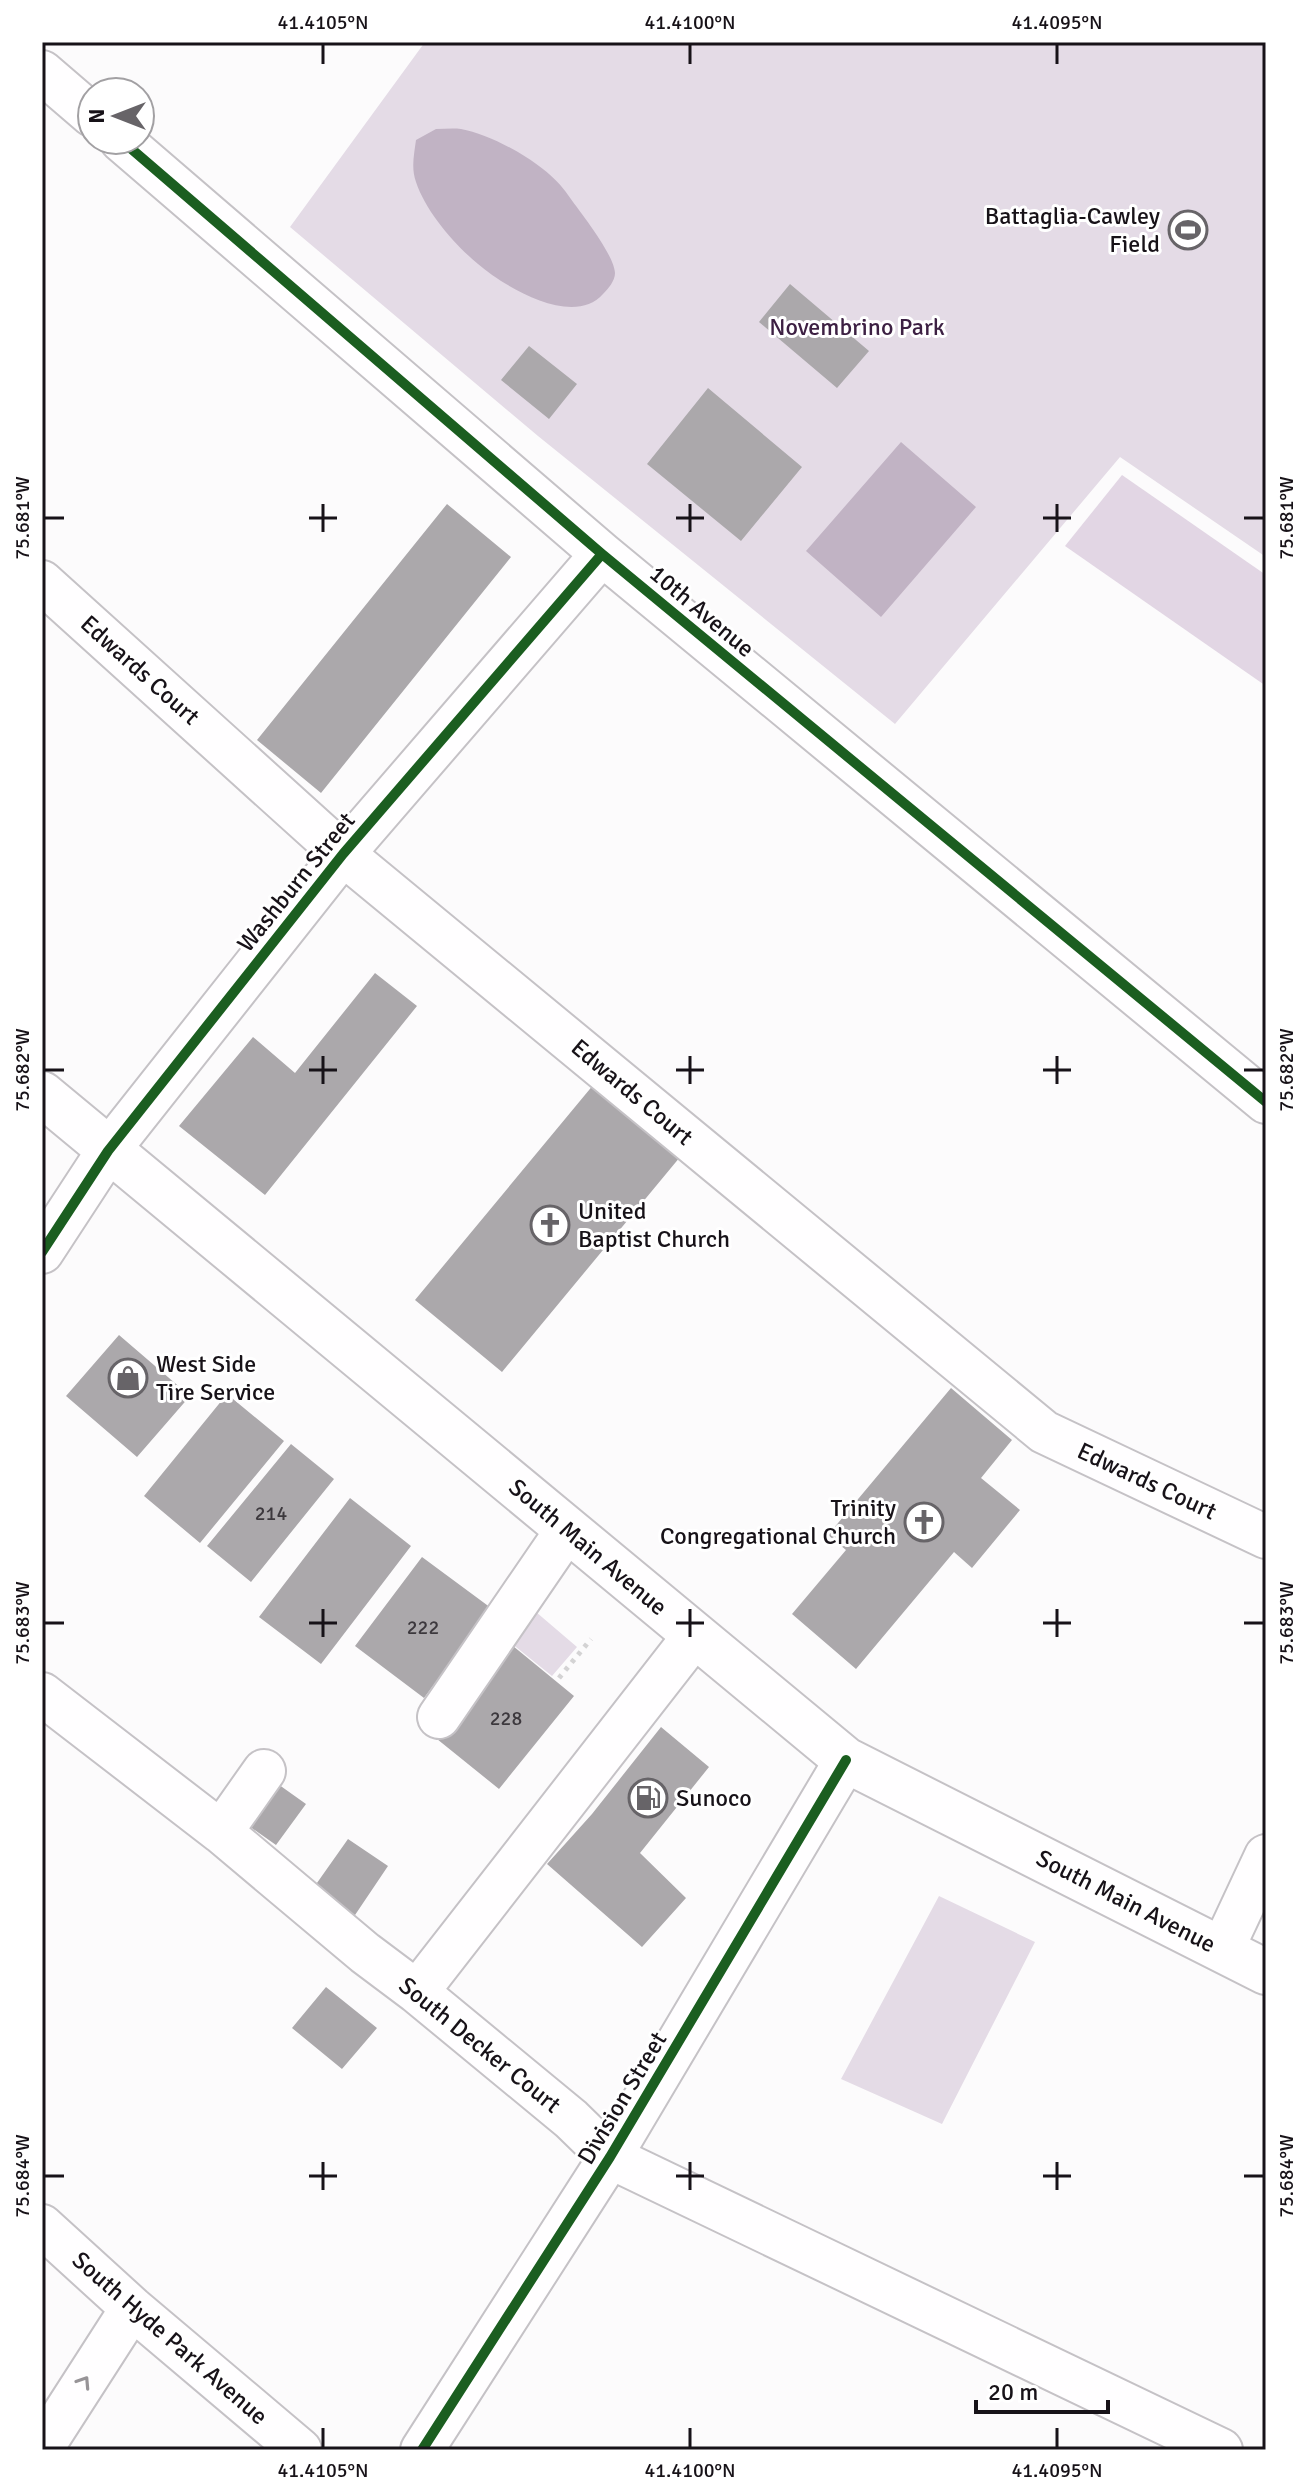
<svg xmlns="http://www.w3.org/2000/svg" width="1308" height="2492" font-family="Signika,sans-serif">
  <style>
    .green { fill: #e4dbe6 }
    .forest { fill: #e2d6e4 }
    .water { fill: #c1b3c4 }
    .building { fill: #aba8ab }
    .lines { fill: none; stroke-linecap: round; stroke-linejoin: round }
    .minor-casing { stroke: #c5c2c6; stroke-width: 46 }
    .major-casing { stroke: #c5c2c6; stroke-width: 48 }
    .path { stroke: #d4d3d4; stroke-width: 5; stroke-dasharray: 4 6; stroke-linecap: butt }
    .minor { stroke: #fffeff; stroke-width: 42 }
    .major { stroke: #fffeff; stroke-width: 44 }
    .cycleway-casing { stroke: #fff; stroke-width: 15 }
    .cycleway { stroke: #1b5e20; stroke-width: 10 }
    .oneway { stroke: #979497 }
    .ticks { fill: none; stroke: #171218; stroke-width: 3 }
    .labels { text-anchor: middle; stroke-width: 6; stroke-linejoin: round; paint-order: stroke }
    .number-label { font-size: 20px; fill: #3c383d }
    .poi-label { font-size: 24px; fill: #171218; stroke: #fff; text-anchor: start }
    .park-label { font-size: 24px; fill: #3d2043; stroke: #fff }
    .street-label { font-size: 24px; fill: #171218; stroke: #fff }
    .neatline { fill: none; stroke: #171218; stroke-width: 3 }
    .ticks-label { font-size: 20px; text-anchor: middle; fill: #171218 }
  </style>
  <rect width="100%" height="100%" fill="#fcfbfc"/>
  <path class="green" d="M425 42H1266V557L1120 457 895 724 538 436 290 227Z
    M529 1606 577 1647 552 1676 511 1643Z
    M939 1896 1035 1942 942 2124 841 2079Z"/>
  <path class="forest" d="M1122 475 1266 575V686L1065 546Z"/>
  <path class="water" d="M436 129C444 129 453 128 461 129 496 136 548 165 568 195 580 212 614 254 615 273 615 281 608 289 603 294 573 328 505 287 478 264 454 244 426 212 416 182 411 168 414 155 416 140Z
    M901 442 976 507 881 617 806 551Z"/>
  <path class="building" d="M790 284 869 351 837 388 759 322Z
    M529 346 577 384 549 419 501 380Z
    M708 388 802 467 741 541 647 464Z
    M447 504 511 557 321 793 257 740Z
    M375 973 417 1006 265 1195 179 1126 253 1037 295 1073Z
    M599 1078 685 1151 502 1372 415 1300Z
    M119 1335 190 1396 137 1457 66 1396Z
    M951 1388 1012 1440 981 1478 1020 1510 972 1568 954 1552 856 1669 792 1614 846 1550 828 1535Z
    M227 1394 284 1441 200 1543 144 1496Z
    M291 1444 334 1479 251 1582 207 1546Z
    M350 1498 411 1546 321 1664 259 1617Z
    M422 1557 491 1608 424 1698 355 1646Z
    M513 1646 574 1696 499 1789 437 1739Z
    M661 1727 709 1767 640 1853 686 1898 642 1947 547 1864 592 1814Z
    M268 1777 306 1804 276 1845 239 1819Z
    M348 1839 388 1866 353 1918 312 1890Z
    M326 1987 377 2028 342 2069 292 2028Z"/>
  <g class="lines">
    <defs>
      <path id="minor" d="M42 72 92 115
        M121 140 602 554 1266 1102
        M42 582 343 854 1044 1432 1266 1537
        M42 1252 108 1151 343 854 602 554
        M42 1694 221 1832 365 1953 417 1992 571 2119 610 2157 1221 2450
        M439 1717 567 1530
        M221 1832 264 1771
        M1222 1950 1266 1856
        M417 1992 695 1635
        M42 2226 132 2308 300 2450
        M42 2448 132 2308
        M422 2450 610 2157 846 1760"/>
      <path id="major" d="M42 1094 846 1760 1266 1972"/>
    </defs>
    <use href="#minor" class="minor-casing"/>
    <use href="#major" class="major-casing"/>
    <path class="path" d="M559 1678 591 1639"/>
    <use href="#minor" class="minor"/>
    <use href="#major" class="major"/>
    <defs>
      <path id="cycleway" d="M121 140 602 554 1266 1102
        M42 1252 108 1151 343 854 602 554
        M422 2450 610 2157 846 1760"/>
    </defs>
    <use href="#cycleway" class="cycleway-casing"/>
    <use href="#cycleway" class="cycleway"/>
  </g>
  <defs><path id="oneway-chevron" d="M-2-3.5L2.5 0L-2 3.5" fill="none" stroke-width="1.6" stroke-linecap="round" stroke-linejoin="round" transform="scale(2)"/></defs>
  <use class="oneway" href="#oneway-chevron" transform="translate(84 2382) rotate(-57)"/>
  <path class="ticks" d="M323 44V64M690 44V64M1057 44V64M323 504V532M690 504V532M1057 504V532M44 518H64M309 518H337M676 518H704M1043 518H1071M1244 518H1264M323 1056V1084M690 1056V1084M1057 1056V1084M44 1070H64M309 1070H337M676 1070H704M1043 1070H1071M1244 1070H1264M323 1609V1637M690 1609V1637M1057 1609V1637M44 1623H64M309 1623H337M676 1623H704M1043 1623H1071M1244 1623H1264M323 2162V2190M690 2162V2190M1057 2162V2190M44 2176H64M309 2176H337M676 2176H704M1043 2176H1071M1244 2176H1264M323 2428V2448M690 2428V2448M1057 2428V2448"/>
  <defs>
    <symbol id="stadium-ring" viewBox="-11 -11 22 22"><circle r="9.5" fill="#fff" stroke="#676468" stroke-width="1.5"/><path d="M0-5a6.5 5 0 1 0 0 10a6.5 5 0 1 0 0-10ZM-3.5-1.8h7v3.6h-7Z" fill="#676468"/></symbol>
    <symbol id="church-ring" viewBox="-11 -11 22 22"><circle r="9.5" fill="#fff" stroke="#676468" stroke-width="1.5"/><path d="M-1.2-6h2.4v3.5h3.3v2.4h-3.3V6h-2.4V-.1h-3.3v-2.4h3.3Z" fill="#676468"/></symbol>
    <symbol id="shop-ring" viewBox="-11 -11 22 22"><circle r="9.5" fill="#fff" stroke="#676468" stroke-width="1.5"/><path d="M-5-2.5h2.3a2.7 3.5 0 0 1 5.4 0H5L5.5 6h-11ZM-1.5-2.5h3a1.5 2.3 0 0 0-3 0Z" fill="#676468"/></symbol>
    <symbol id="fuel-ring" viewBox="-11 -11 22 22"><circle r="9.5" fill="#fff" stroke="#676468" stroke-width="1.5"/><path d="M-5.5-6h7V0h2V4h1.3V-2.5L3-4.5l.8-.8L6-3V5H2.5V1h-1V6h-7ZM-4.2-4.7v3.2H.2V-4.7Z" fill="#676468"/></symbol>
  </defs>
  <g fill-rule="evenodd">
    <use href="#stadium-ring" x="1166" y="208" width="44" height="44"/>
    <use href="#church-ring" x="528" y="1203" width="44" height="44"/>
    <use href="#shop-ring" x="106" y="1356" width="44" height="44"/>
    <use href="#church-ring" x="902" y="1500" width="44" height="44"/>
    <use href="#fuel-ring" x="626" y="1776" width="44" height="44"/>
  </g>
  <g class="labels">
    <g class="number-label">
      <text x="271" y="1520">214</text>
      <text x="423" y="1634">222</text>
      <text x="506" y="1725">228</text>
    </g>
    <g class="poi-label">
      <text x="1160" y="224" text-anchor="end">Battaglia-Cawley<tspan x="1160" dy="28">Field</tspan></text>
      <text x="578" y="1219">United<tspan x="578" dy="28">Baptist Church</tspan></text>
      <text x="156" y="1372">West Side<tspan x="156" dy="28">Tire Service</tspan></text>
      <text x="896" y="1516" text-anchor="end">Trinity<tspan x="896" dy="28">Congregational Church</tspan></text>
      <text x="676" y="1806">Sunoco</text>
    </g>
    <g class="park-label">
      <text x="857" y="335">Novembrino Park</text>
    </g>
    <g class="street-label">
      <text transform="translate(702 611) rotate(40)" y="8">10th Avenue</text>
      <text transform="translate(140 670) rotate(42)" y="8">Edwards Court</text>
      <text transform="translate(296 882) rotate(-51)" y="8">Washburn Street</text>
      <text transform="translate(632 1092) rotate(40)" y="8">Edwards Court</text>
      <text transform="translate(1147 1481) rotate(25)" y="8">Edwards Court</text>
      <text transform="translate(588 1547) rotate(40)" y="8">South Main Avenue</text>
      <text transform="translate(1126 1901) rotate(27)" y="8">South Main Avenue</text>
      <text transform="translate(480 2045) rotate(39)" y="8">South Decker Court</text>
      <text transform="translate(622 2098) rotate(-59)" y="8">Division Street</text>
      <text transform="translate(170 2338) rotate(41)" y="8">South Hyde Park Avenue</text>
    </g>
  </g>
  <rect width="1308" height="2492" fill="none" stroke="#ffffff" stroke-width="88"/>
  <g transform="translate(116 116) rotate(270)"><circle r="38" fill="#ffffff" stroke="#a2a0a3" stroke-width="2"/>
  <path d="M0-6L14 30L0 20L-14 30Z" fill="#676468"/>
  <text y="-12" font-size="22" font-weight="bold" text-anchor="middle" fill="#171218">N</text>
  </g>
  <path d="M976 2400v12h132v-12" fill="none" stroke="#171218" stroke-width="4"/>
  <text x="988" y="2400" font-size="24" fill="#171218" stroke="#ffffff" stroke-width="6" paint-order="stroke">20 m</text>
  <rect x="44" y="44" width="1220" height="2404" class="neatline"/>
  <g class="ticks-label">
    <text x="323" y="29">41.4105°N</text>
    <text x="690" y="29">41.4100°N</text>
    <text x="1057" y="29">41.4095°N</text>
    <text transform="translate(1286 518) rotate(-90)" y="7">75.681°W</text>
    <text transform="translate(22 518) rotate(-90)" y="7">75.681°W</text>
    <text transform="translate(1286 1070) rotate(-90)" y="7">75.682°W</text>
    <text transform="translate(22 1070) rotate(-90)" y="7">75.682°W</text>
    <text transform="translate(1286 1623) rotate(-90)" y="7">75.683°W</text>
    <text transform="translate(22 1623) rotate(-90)" y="7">75.683°W</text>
    <text transform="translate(1286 2176) rotate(-90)" y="7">75.684°W</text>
    <text transform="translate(22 2176) rotate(-90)" y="7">75.684°W</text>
    <text x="323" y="2477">41.4105°N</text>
    <text x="690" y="2477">41.4100°N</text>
    <text x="1057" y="2477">41.4095°N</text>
  </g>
</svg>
